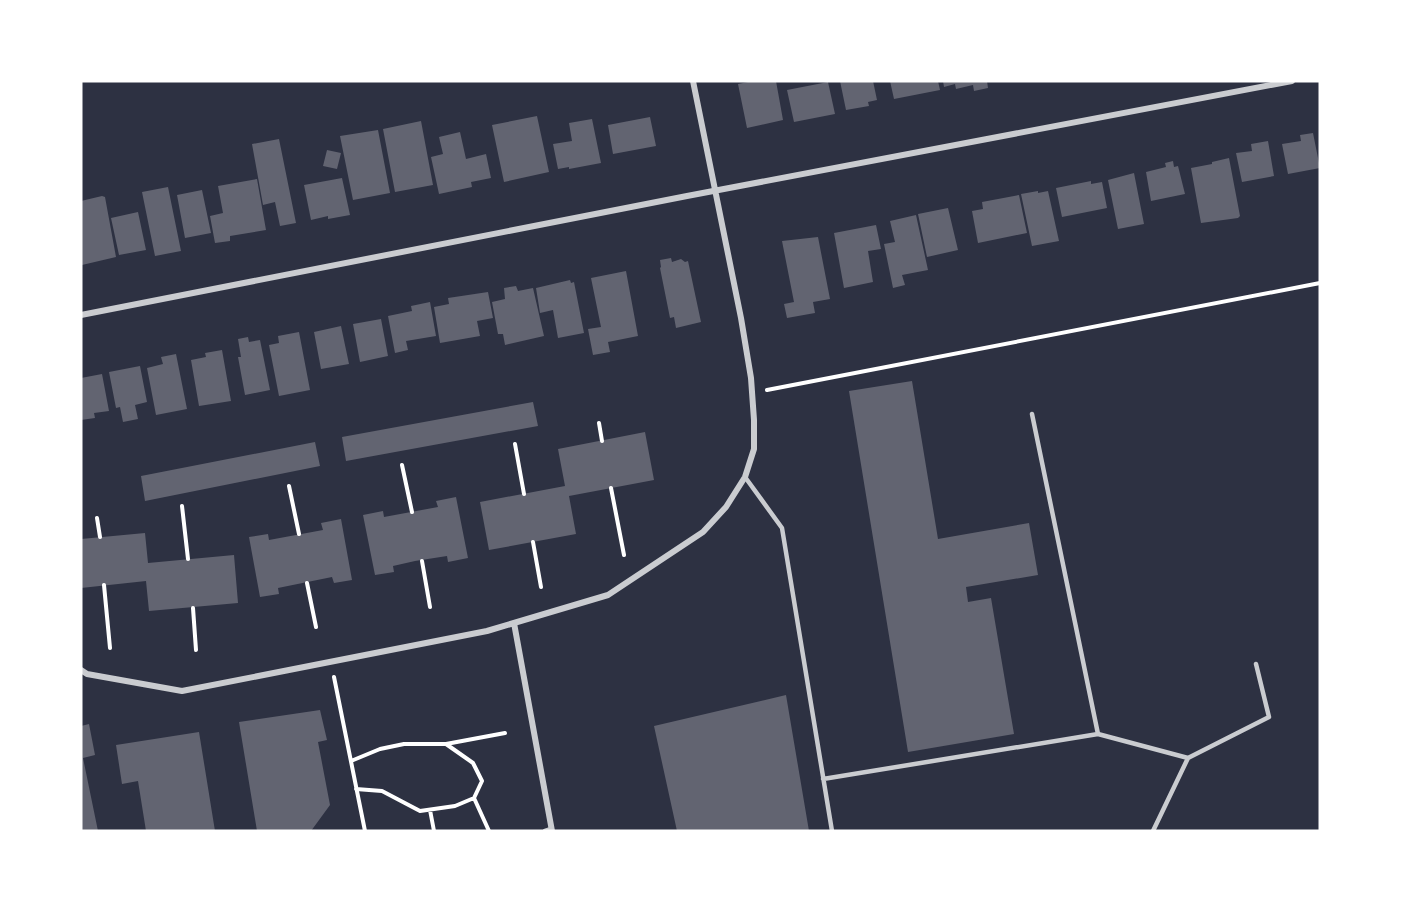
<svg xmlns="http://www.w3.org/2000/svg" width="1401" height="912" font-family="'Libre Baskerville',serif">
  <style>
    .building { fill: #626471 }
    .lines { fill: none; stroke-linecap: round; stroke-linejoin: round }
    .path { stroke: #fff; stroke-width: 4 }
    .service { stroke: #caccd0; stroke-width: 4.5 }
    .minor { stroke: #caccd0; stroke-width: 6 }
  </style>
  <rect width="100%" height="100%" fill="#2d3142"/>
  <path class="building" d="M753 81H776L783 120 747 128 738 84Z
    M840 81H873L877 100 868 102 869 106 846 110Z
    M890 81H938L940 90 894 99Z
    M943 81H987L988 88 974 91 973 85 956 89 955 84 944 87Z
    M828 82 835 114 794 122 787 90Z
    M537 116 549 172 504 182 492 125Z
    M650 117 656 146 613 154 608 125Z
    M592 119 601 163 569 169V167L558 169 553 144 572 141 569 123Z
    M421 121 433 185 395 192 383 129Z
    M378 130 390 193 353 200 340 136Z
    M460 132 466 159 486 154 491 178 471 182 472 187 439 194 431 157 443 154 439 137Z
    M1313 133 1320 168 1288 174 1282 144 1301 141 1300 135Z
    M279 139 296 223 280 226 275 202 263 205 252 144Z
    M1268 141 1274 176 1242 182 1236 153 1252 151 1251 144Z
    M327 150 341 153 337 169 323 166Z
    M1229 158 1240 216 1238 218 1201 223 1191 168 1212 164V162Z
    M1173 161 1174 167 1178 166 1185 194 1151 201 1146 172 1166 167 1165 163Z
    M1134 173 1144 224 1118 229 1108 180Z
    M342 178 350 215 328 219V216L311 220 304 185Z
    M257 179 266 230 230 236V241L215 243 210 216 223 213 218 186Z
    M1091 181V184L1102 182 1107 208 1062 217 1056 188Z
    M168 187 181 251 155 256 142 192Z
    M202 190 211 233 185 238 177 195Z
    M1038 191V193L1048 191 1059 241 1032 246 1021 194Z
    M1019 195 1027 233 978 243 972 211 983 209 982 202Z
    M102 196 105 197 116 257 82 265 81 201Z
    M948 208 958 250 927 257 918 214Z
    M138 212 146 250 119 255 111 218Z
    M916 215 928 270 902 275 905 285 893 288 884 244 895 242 890 221Z
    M876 225 881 249 868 251 873 282 844 288 834 233Z
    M818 237 830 299 813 302 815 313 787 318 784 304 794 302 782 241Z
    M671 258 672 262 681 259 685 262 688 261 701 322 676 328 674 317 670 318 660 268 661 267 660 260Z
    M626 271 638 336 608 342 610 352 593 355 588 329 601 327 591 278Z
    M570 280 571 283 574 282 584 333 558 338 553 310 540 313 536 288Z
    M516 286 518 291 533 288 544 336 505 345 503 334H498L492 302 505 299 504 288Z
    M488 292 493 318 477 321 480 336 440 343 434 307 449 304 448 298Z
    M430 302 436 336 406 341 408 350 395 353 388 316 412 311 411 306Z
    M381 319 388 356 360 362 353 324Z
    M341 326 349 364 321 369 314 332Z
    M299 332 310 390 279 396 269 345 279 343 278 336Z
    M248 337 249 342 260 340 270 390 245 395 238 357H241L238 339Z
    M222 350 231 401 199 406 191 360 206 357 205 353Z
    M176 354 187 409 156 415 147 368 163 364 161 357Z
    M140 366 147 402 135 405 138 419 123 422 120 407 116 408 109 372Z
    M102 374 109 411 94 413 95 418 81 420V378Z
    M912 381 938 539 1029 523 1038 575 966 587 968 602 991 598 1014 734 908 752 849 391Z
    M533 402 538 426 346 461 342 437Z
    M645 432 654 480 569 496 576 534 489 550 480 502 565 486 558 449Z
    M315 442 320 466 145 501 141 476Z
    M456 497 468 558 448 562 447 556 415 561 393 566 394 572 375 575 363 515 383 511 384 517 438 507 436 501Z
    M341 519 352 580 334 583 332 577 278 588 279 594 260 597 249 537 268 534 269 540 323 530 321 523Z
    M145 533 148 563 234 555 238 603 149 611 146 581 81 588V539Z
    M786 695 809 831H677L654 726Z
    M320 710 327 740 318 742 330 805 311 831H257L239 722Z
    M89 724 95 755 83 758 98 831H81V726Z
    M199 732 215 831H146L138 781 122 784 116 745Z"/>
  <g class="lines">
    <path class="path" d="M767 390 1320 283
      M599 423 602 441
      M515 444 524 494
      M402 465 412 512
      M289 486 299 534
      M611 488 624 555
      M182 506 188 559
      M97 518 100 537
      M533 542 541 587
      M422 561 430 607
      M307 583 316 627
      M104 585 110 648
      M193 608 196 650
      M334 677 365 831
      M446 744 505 733
      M351 761 380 749 404 744H446L473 763 482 781 474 798 455 806 420 811 382 791 356 789
      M474 798 489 831
      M430 810 434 831"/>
    <path class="service" d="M1032 414 1098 734
      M745 477 782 528 832 831
      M1188 758 1269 717 1256 664
      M823 779 1098 734 1188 758 1153 831
      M545 831 551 829"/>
    <path class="minor" d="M81 315 687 196 1292 81
      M514 623 552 831
      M81 670 87 674 182 691 487 631 608 595 703 532 726 507 745 477 754 449V420L751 378 741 318 693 81"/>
  </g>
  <rect width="1401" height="912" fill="none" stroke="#ffffff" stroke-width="165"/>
</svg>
